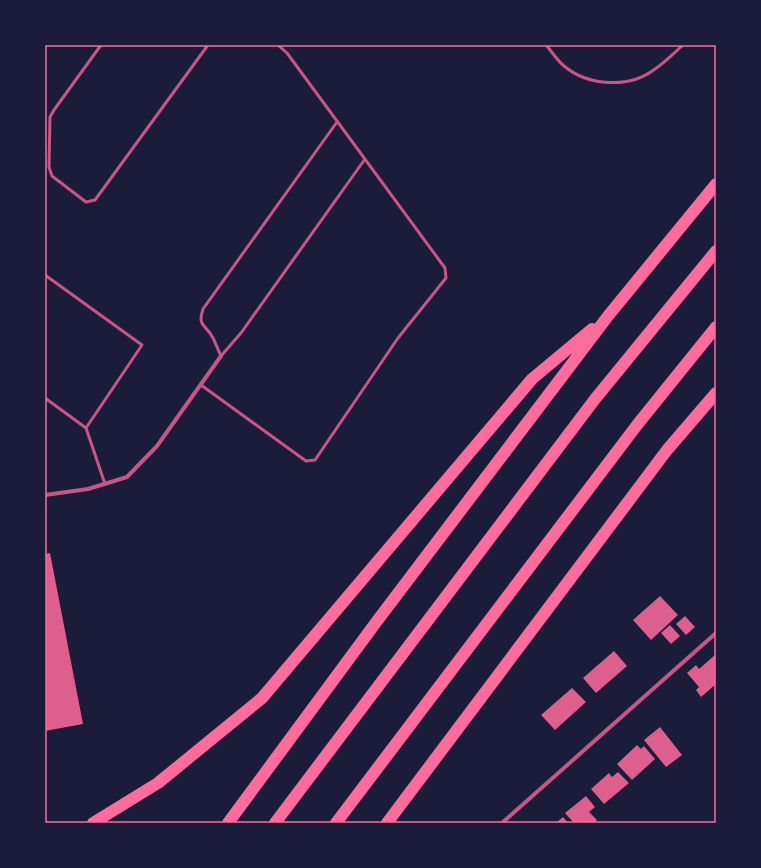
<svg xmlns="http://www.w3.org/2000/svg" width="761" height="868" font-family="'Public Sans',sans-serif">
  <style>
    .building { fill: #dd5f8e }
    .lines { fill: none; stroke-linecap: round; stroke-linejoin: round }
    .service { stroke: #c65784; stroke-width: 3 }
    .minor { stroke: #c65784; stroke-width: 4 }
    .motorway { stroke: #ff6b9d; stroke-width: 12 }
    .neatline { fill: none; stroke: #ff6b9d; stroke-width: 1.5 }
  </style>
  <rect width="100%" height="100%" fill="#1b1b3a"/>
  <path class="building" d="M50 553 83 724 45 731V554Z
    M660 596 678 615 651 640 633 620Z
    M685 616 695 627 686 635 676 624Z
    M670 625 680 636 671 644 661 633Z
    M614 651 627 666 596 693 583 678Z
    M716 654V684L701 697 696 690 699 687 687 673 696 665 699 669Z
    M572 688 586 702 555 730 541 715Z
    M660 727 682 755 666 767 644 740Z
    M637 745 641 749 644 746 655 759 632 780 617 764Z
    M618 772 629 783 604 804 591 789 609 773 612 777Z
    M586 796 595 807 589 812 597 820 594 823H574L565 813Z
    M563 817 568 823H556Z"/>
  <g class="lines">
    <path class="service" d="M101 45 54 110 50 117 49 167 52 176 86 202 95 200 208 45
      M546 45C552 52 557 60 564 66 588 86 629 89 655 69 665 62 674 53 683 45
      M337 122 203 309C197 327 206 324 213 338 216 344 218 350 221 356L241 333 365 159
      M45 275 142 345 86 428
      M201 385 306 461 315 460 398 338 446 278 445 268 287 53 278 45
      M45 398 86 428 105 484"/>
    <path class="minor" d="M45 495 88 489 127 477 157 446 221 356
      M502 823 716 633"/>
    <path class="motorway" d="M93 823 158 783 262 698 532 379 592 329
      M228 823 377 621 608 316 716 184
      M275 823 595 399 716 251
      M336 823 637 425 716 327
      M387 823 667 450 716 393"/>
  </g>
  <rect width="761" height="868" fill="none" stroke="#1b1b3a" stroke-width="92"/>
  <rect x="46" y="46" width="669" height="776" class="neatline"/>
</svg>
